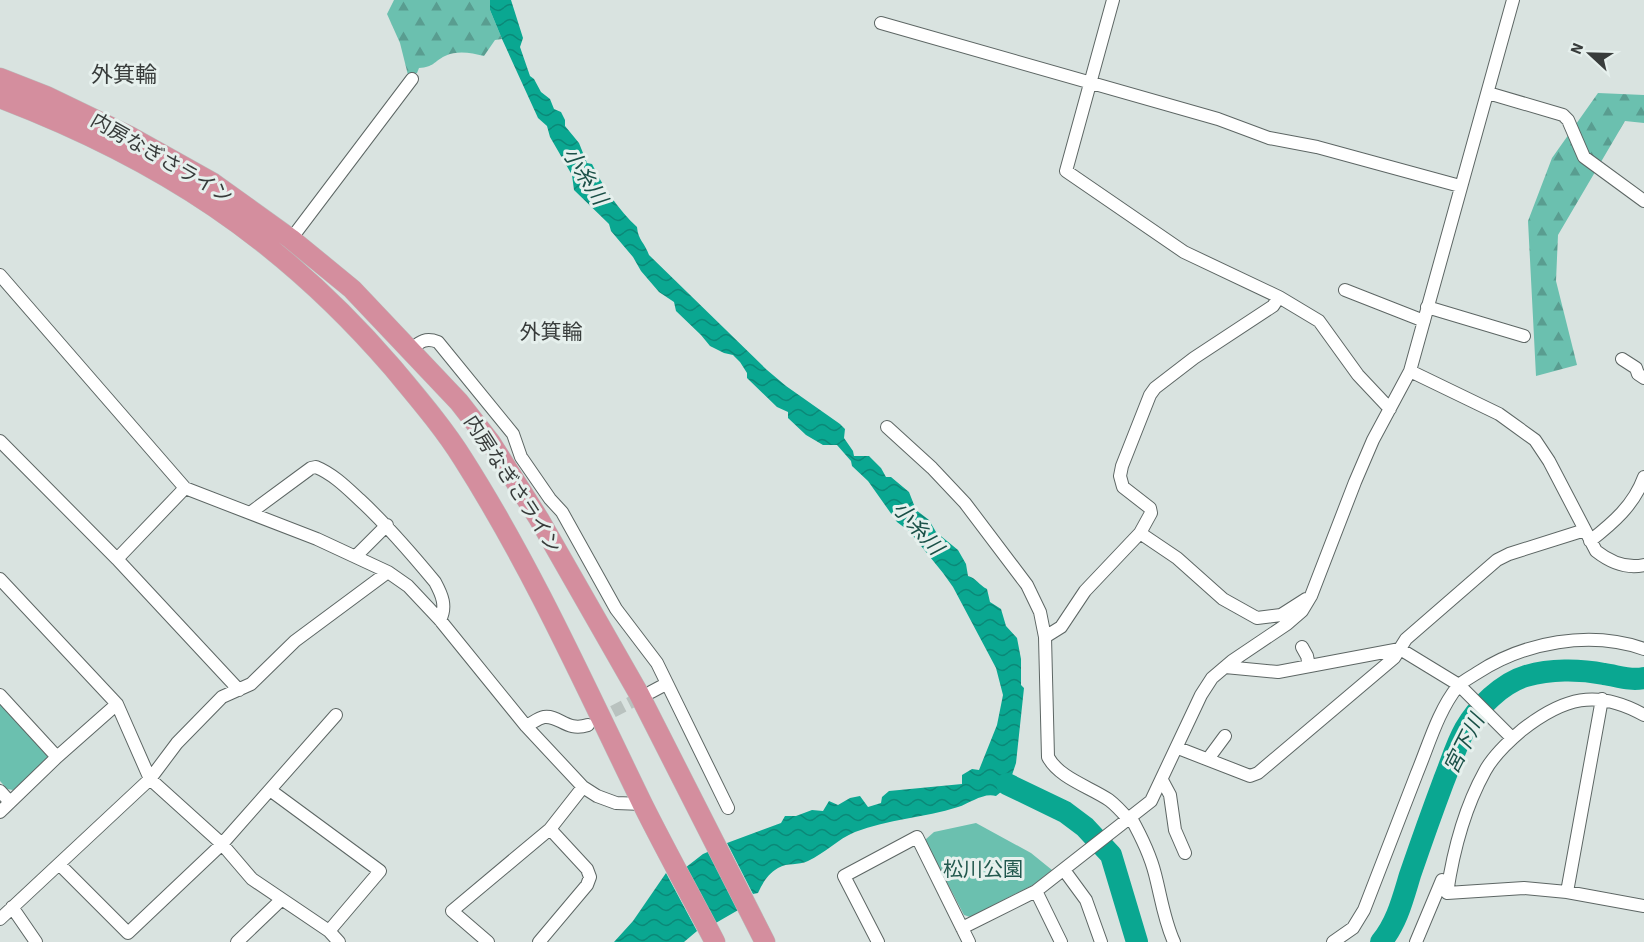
<svg xmlns="http://www.w3.org/2000/svg" width="1644" height="942" font-family="'Source Sans 3','Noto Sans JP',sans-serif">
  <style>
    .green { fill: #6bc0af }
    .forest { fill: url(#forest-firs) }
    .water { fill: url(#water-waves) }
    .lines { fill: none; stroke-linecap: round; stroke-linejoin: round }
    .river { stroke: #0aa791; stroke-width: 22 }
    .minor-tunnel { stroke: #b9c2bf; stroke-width: 12; stroke-dasharray: 12 6; stroke-linecap: butt }
    .minor-casing { stroke: #5d6664; stroke-width: 14 }
    .trunk-casing { stroke: #bbbdbc; stroke-width: 21 }
    .minor { stroke: #fff; stroke-width: 12 }
    .trunk { stroke: #d48e9e; stroke-width: 20 }
    .labels { text-anchor: middle; stroke-width: 6; stroke-linejoin: round; paint-order: stroke }
    .street-label { font-size: 20px; fill: #383c3b; stroke: #e6f0ed }
    .park-label { font-size: 20px; fill: #22584e; stroke: #e6f0ed }
    .water-label { font-size: 21px; font-style: italic; fill: #1a5047; stroke: #e6f0ed }
    .neighbourhood-label { font-size: 21px; fill: #383c3b; stroke: #e6f0ed }
    .quarter-label { font-size: 22px; fill: #383c3b; stroke: #e6f0ed }
  </style>
  <defs>
    <pattern id="forest-firs" width="22" height="20" patternUnits="userSpaceOnUse" patternTransform="scale(1.5)"><rect width="22" height="20" fill="#6bc0af"/><path d="M5 1l3.5 6h-7zM16 11l3.5 6h-7z" fill="#599d90"/></pattern>
    <pattern id="water-waves" width="16" height="10" patternUnits="userSpaceOnUse" patternTransform="scale(1.5)"><rect width="16" height="10" fill="#0aa791"/><path d="M0 5q4-4 8 0t8 0" fill="none" stroke="#0b8978"/></pattern>
  </defs>
  <rect width="100%" height="100%" fill="#d9e3e0"/>
  <path class="green" d="M0 703 48 752V760L13 790 7 789 0 781Z
    M976 823 1031 853 1052 870 1033 885 970 917 964 915 925 840 934 832Z"/>
  <path class="forest" d="M394 0H490V10L502 39 495 40 484 56C471 53 458 50 445 56 433 62 434 67 419 68L417 73 408 75 400 43 387 14Z
    M1598 93 1644 95V123L1625 121 1558 235 1556 281 1577 365 1536 376 1528 221 1552 158Z"/>
  <path class="water" d="M490 0H511L523 38 520 47 530 76 534 79 541 92 550 99 554 109 561 112 565 120V126L579 143 587 163 592 164C602 185 619 211 637 227 638 240 645 243 649 255L767 370 786 386 840 424 845 429 844 438 853 451 854 456H869L881 468 886 477H891L909 492 916 510 929 520 936 532 958 550 966 564 968 576C976 578 979 585 987 589L990 602 1001 609 1006 626 1017 638 1021 659V685L1024 688 1016 763 1010 781 1016 787 1030 791 1035 796C1024 802 1014 796 1007 787L996 796C984 792 970 803 958 807 924 818 888 819 855 832 838 839 825 853 808 861 798 866 788 862 778 868 768 874 763 882 758 893L753 894 727 843 781 823 785 816H796L812 810 823 811 829 801 838 805 850 798 860 796 868 807 881 803 882 797 889 791 962 784V775L972 769 979 770 997 725 1003 695 996 668 953 587 943 573 909 531 897 522 868 481 852 466 851 461 837 445H823L806 435 788 418V412L777 407 747 378V373L740 362 733 355 724 353 710 346 701 335 676 311 674 302 659 292 641 271 633 257 611 231 609 224 574 190 572 175 550 137 547 126 538 118 502 39 490 10Z
    M710 851 740 909 714 924 685 868 703 854Z
    M666 873 697 931 684 942H614L633 921Z"/>
  <g class="lines">
    <path class="river" d="M1007 784 1065 812 1085 827 1111 855 1137 942
      M1381 942C1397 923 1403 898 1410 875 1421 843 1432 812 1444 780 1451 763 1456 745 1465 729 1477 708 1502 683 1526 676 1550 669 1579 669 1604 674 1618 676 1630 681 1644 678"/>
    <path class="minor-tunnel" d="M597 720 645 695"/>
    <defs>
      <path id="minor" d="M1113 0 1066 171 1184 252 1279 297 1319 321 1358 375 1390 409
        M881 23 1218 119 1269 138 1317 147 1460 186
        M1488 93 1563 115 1568 120 1584 157 1644 201
        M291 239 412 79
        M0 275 185 488 317 539 388 572 408 586 440 620 526 726 583 787 597 796 616 803 643 804
        M1345 290 1424 321
        M1427 307 1524 336
        M410 350C420 342 425 337 438 342L513 434 521 457 550 499 562 512 616 609 657 663 728 808
        M1622 359 1636 368 1638 374 1644 378
        M1410 371 1499 414 1535 440 1549 461 1596 551C1610 562 1626 569 1644 565
        M887 427 932 468 965 503 1027 585 1040 612 1045 637 1048 757C1059 778 1090 787 1109 800 1117 806 1123 813 1129 820
        M0 441 117 559 239 690
        M250 513 311 468 316 467C333 474 346 487 360 500 387 525 411 553 435 582 442 595 447 606 440 620
        M1140 533 1177 558 1223 599 1257 618 1281 615 1306 599
        M1590 541C1613 523 1634 505 1644 477
        M356 556 387 525
        M117 559 185 488
        M0 579 117 704 150 779 222 844 252 879 329 931 339 942
        M1045 637 1061 627 1085 591 1140 533 1151 513 1150 508 1123 487 1120 476 1122 466 1150 395 1155 388 1194 358 1273 306 1279 297
        M1302 647 1307 656 1309 666
        M1225 667 1278 672 1400 649 1459 685 1512 738
        M651 692 666 684
        M0 695 57 757
        M1644 715C1596 688 1563 698 1522 730 1509 741 1493 756 1485 771 1464 809 1453 852 1447 893L1524 888 1567 892 1644 906
        M526 726C531 724 538 718 544 717 560 715 566 732 588 725
        M1178 748 1250 776 1258 773 1394 658 1406 639 1497 560 1509 554 1585 530
        M1208 759 1225 736
        M1162 780 1170 795 1175 830 1185 853
        M270 790 380 871 329 931
        M0 791 10 802
        M0 812 57 757 117 704
        M1131 818C1141 836 1150 854 1155 874 1161 897 1164 920 1174 942
        M59 864 128 933 222 844 336 715
        M1064 870 1086 900 1101 942
        M1036 891 1061 942
        M1567 892 1602 699
        M12 907 36 942
        M0 919 150 779 177 743 222 697 251 684 295 641 388 572
        M962 928 1036 891 1151 801 1201 695 1212 678 1232 661 1287 624 1302 611 1311 596 1355 482 1373 440 1410 371 1513 0
        M237 942 281 900
        M488 942 452 911 550 829 583 787
        M539 942 587 885 590 877 587 869 550 829
        M878 942 844 876 917 837 969 942
        M1333 942 1353 928 1364 910C1382 864 1399 819 1417 773 1429 744 1438 711 1458 686 1463 681 1471 677 1477 673 1524 642 1590 630 1644 649
        M1416 942 1442 880"/>
      <path id="trunk" d="M0 78 46 96 129 136 213 183 291 239 352 289 459 402 491 443 539 519 639 694 765 942
        M0 98C160 159 281 238 393 368 417 397 443 427 463 459 533 569 586 688 643 805 666 851 691 896 715 942"/>
    </defs>
    <use href="#minor" class="minor-casing"/>
    <use href="#trunk" class="trunk-casing"/>
    <use href="#minor" class="minor"/>
    <use href="#trunk" class="trunk"/>
  </g>
  <g class="labels">
    <g class="street-label">
      <text transform="translate(162 158) rotate(30)" y="7">内房なぎさライン</text>
      <text transform="translate(513 484) rotate(57)" y="7">内房なぎさライン</text>
    </g>
    <g class="park-label">
      <text x="983" y="876">松川公園</text>
    </g>
    <g class="water-label">
      <text transform="translate(585 176) rotate(58)" y="7">小糸川</text>
      <text transform="translate(918 528) rotate(48)" y="7">小糸川</text>
      <text transform="translate(1464 744) rotate(-63)" y="7">宮下川</text>
    </g>
    <g class="neighbourhood-label">
      <text x="551" y="339">外箕輪</text>
    </g>
    <g class="quarter-label">
      <text x="124" y="82">外箕輪</text>
    </g>
  </g>
  <g transform="translate(1590 54) rotate(292)" stroke="#e6f0ed" stroke-width="4.5" paint-order="stroke">
  <path d="M0-4.5L10 22L0 15L-10 22Z" fill="#383c3b"/>
  <text y="-9" font-size="16" font-weight="bold" text-anchor="middle" fill="#383c3b">N</text>
  </g>
</svg>
